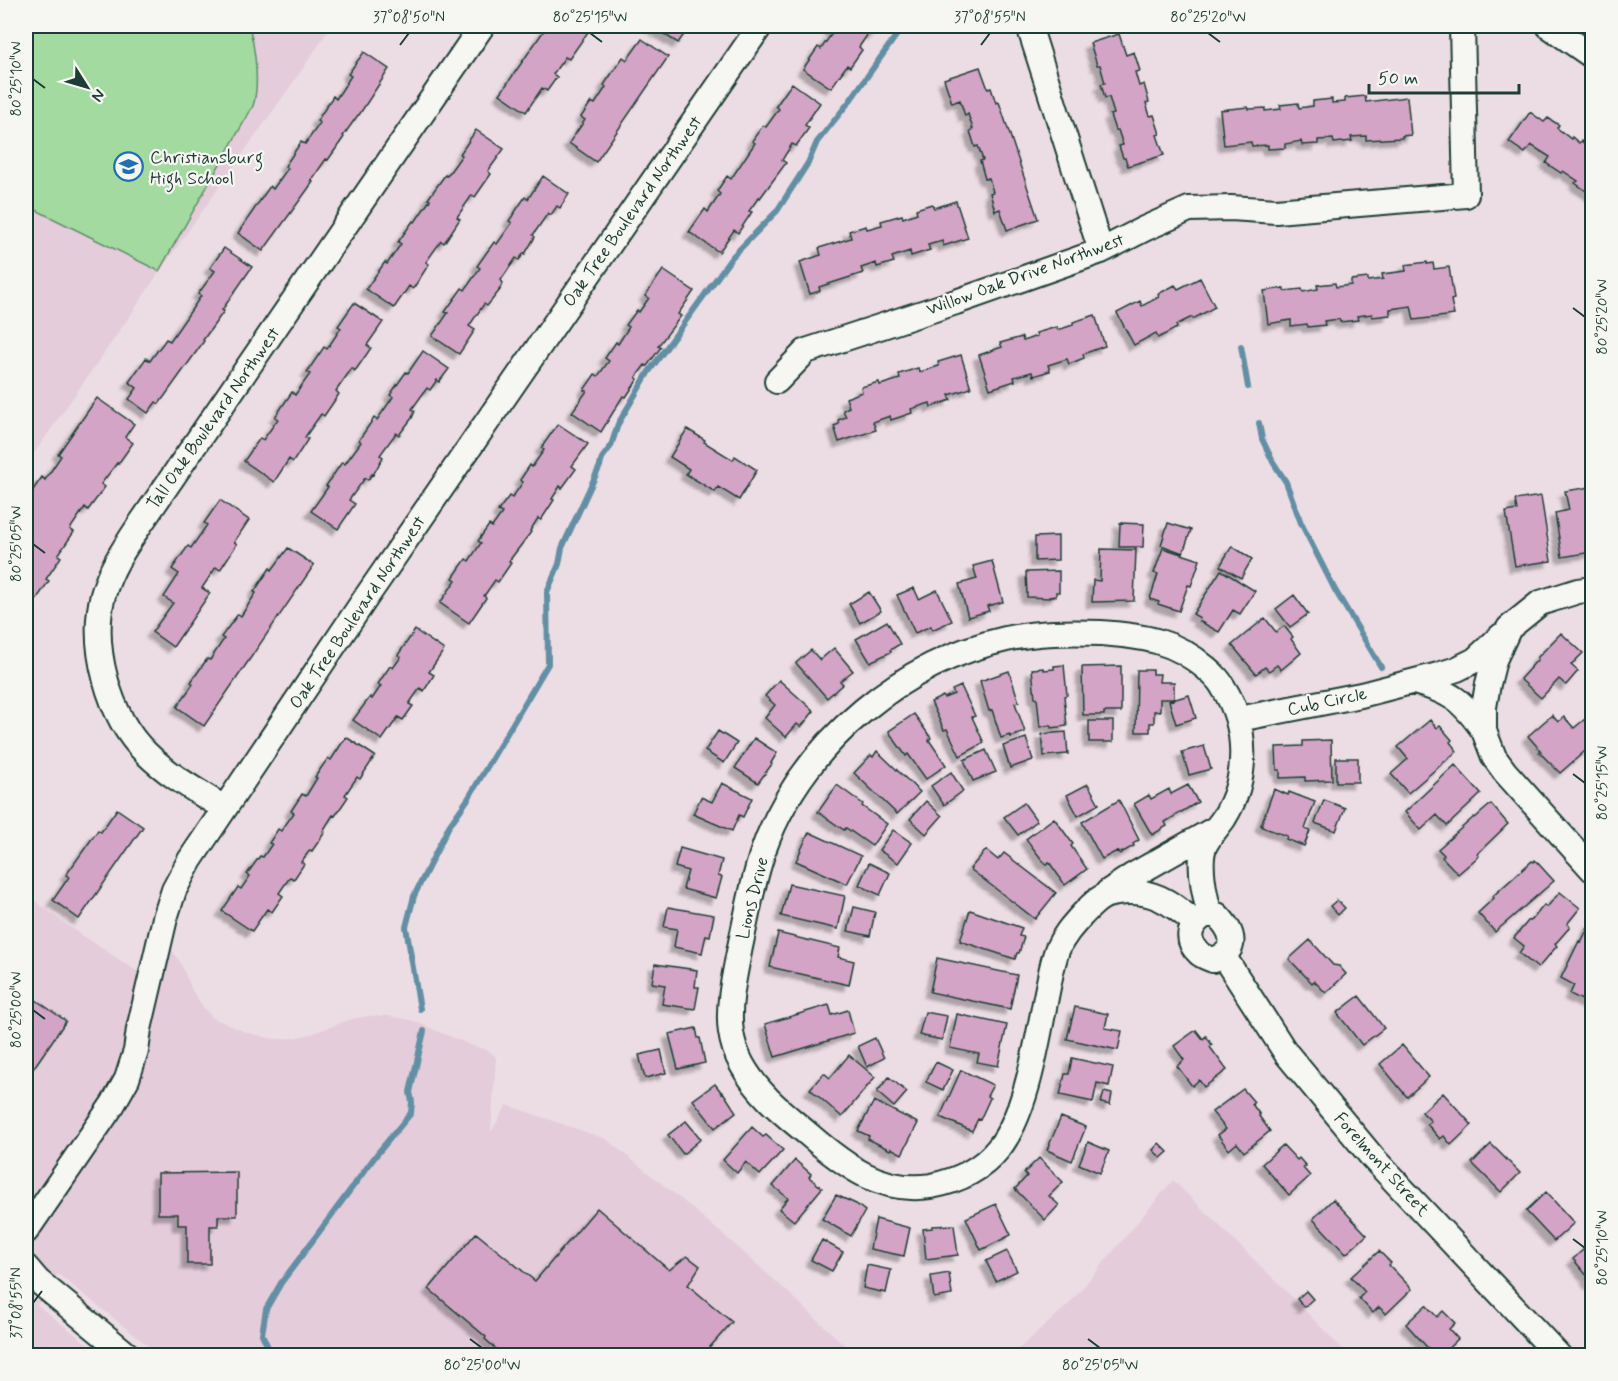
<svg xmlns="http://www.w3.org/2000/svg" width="1618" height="1381" font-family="Mynerve,sans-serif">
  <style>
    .built { fill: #e4ccdb }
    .green { fill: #a2da9f; stroke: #608c6a; stroke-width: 1.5 }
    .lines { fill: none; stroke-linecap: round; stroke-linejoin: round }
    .stream { stroke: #638fa4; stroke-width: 6 }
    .building { fill: #d3a4c5; stroke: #1f3d34; stroke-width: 1.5; filter: url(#shadow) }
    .street-casing { stroke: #1f3d34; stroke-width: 28 }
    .street { stroke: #f6f6f2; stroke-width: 24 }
    .ticks { fill: none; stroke: #1f3d34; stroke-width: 2 }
    .labels { text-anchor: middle; stroke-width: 4.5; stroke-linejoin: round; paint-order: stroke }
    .poi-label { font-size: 18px; fill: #1f3d34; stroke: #f6f6f2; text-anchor: start }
    .street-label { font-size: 18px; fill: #1f3d34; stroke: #f6f6f2 }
    .neatline { fill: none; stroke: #1f3d34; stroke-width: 2 }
    .ticks-label { font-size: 15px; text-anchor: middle; fill: #1f3d34 }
  </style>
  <defs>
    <filter id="shadow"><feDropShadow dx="-5.5" dy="5.5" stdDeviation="1.5" flood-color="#0004"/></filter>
  </defs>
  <rect width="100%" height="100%" fill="#ecdde4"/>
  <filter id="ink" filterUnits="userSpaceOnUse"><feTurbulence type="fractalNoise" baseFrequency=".0167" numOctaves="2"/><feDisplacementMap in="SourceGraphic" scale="12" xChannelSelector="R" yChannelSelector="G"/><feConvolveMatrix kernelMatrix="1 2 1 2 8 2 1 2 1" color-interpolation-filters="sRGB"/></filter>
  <g filter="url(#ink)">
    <path class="built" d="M26 26H331L306 64 160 271 132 313 26 465Z
      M26 894 70 927 135 970 163 977 171 948 180 962 192 990 203 1007 213 1018 245 1032 273 1039 293 1038 311 1034 352 1019 369 1016H389L411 1020 473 1046 487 1050 493 1054 496 1058 491 1132 507 1105 606 1139 681 1199 733 1243 780 1285 855 1355H160L58 1274 37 1305 102 1355H26Z
      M1173 1180 1286 1291 1348 1355H1012L1069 1304Z"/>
    <path class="green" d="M26 26H249C255 48 260 84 253 106L159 271 26 205Z"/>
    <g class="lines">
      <path class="stream" d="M1241 346 1248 387
        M1259 423 1262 439 1273 462 1286 482 1301 523 1335 590 1381 667
        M420 1009 406 927 414 896 449 826 468 799 548 664 547 592 559 564 562 548 600 466 602 458 611 446 618 424 648 373 732 257 777 211 808 163 817 142 849 102 903 26
        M272 1356 262 1334 266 1309 281 1283 302 1255 377 1154 411 1113 412 1102 410 1092 424 1031"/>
    </g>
    <path class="building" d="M547 26H584L583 28 588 32 569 59 565 57 553 74 557 77 547 91 542 88 526 112 500 94Z
      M651 26H690L678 43Z
      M832 26H879L873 34 870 31 859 47 862 50 850 67 847 65 831 88 803 69 818 47 821 49 833 32 829 29Z
      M1119 34 1126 55 1134 52 1140 71 1135 72 1139 86 1144 84 1149 102 1146 103 1150 116 1154 115 1160 134 1157 135 1164 155 1128 166 1125 158H1123L1119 146 1123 145 1118 130H1115L1110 115 1114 114 1109 97 1105 98 1101 84 1105 83 1100 65H1097L1090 43Z
      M642 39 668 57 596 162 569 143 585 120 581 117 591 102 595 104 606 87 604 85 623 57 627 60Z
      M364 52 389 69 359 115H358L343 136 344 137 328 160 326 159 311 181 313 182 263 251 238 233 270 186 273 189 288 168 285 166 301 142 305 144 320 123 317 121 333 96 336 99 351 76 348 74Z
      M980 67 988 89 991 88 996 103 999 102 1038 219 1007 230 1000 209 995 211 990 193 993 192 989 178 985 179 980 161 983 160 978 146 975 147 970 131 973 129 968 114 965 116 960 100 952 103 944 79Z
      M792 83 820 103 805 125 809 128 796 146 792 144 782 160 786 163 760 198 759 197 749 211 752 212 738 233 734 230 719 252 689 232 705 209 708 212 720 194 717 191 727 176 731 179 755 143 752 141 763 125 766 127 779 109 776 106Z
      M1365 96 1366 102 1407 97 1411 135 1402 136V138L1366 140V136L1351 137 1352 141 1334 143 1333 139 1318 140V144L1302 145 1301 141 1285 144V148L1268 149V145L1252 146 1251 142 1224 145 1220 110 1248 107 1249 109 1265 108V111L1281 109 1280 105 1298 103 1299 108 1313 106V101L1332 99V103L1345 102V98Z
      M1530 112 1544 122 1548 118 1559 125 1557 128 1571 139 1572 137 1579 143 1581 141 1592 149V195L1575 183 1578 181 1563 171 1561 173 1546 163 1550 157 1531 145 1525 153 1509 142Z
      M476 130 504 149 488 171 491 174 475 197 472 195 457 217 460 219 444 243 441 241 426 262 429 264 413 289 409 286 394 308 366 289 385 262 387 264 401 244 398 242 413 221 415 222 430 200 428 199 445 175 447 176 462 155 460 154Z
      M543 176 569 194 560 208 557 206 551 215 548 213 533 235 535 237 525 254 524 253 519 260 516 258 501 280 503 283 499 290H500L487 306 484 304 469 326 475 330 459 354 432 336 448 313 445 312 462 288 465 290 480 268 477 266 494 242 497 244 512 223 509 221 525 197 528 199Z
      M956 201 968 238 943 246 942 241 928 245 930 250 911 256 910 251 892 257 894 262 877 267 876 263 861 268 863 273 819 287 820 291 810 294 800 262 821 255 819 248 851 238 849 231 866 226 867 229 882 225 881 221 902 215 903 218 917 213 916 209 932 204 934 208Z
      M224 248 252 267 222 310 224 311 203 340 204 341 159 404 156 402 148 413 129 399 137 388 129 382 146 358 150 361 166 339 170 341 201 296 198 294 215 271 210 268Z
      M1427 262V264L1433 263 1434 269 1449 267 1454 299 1451 300 1454 315 1414 320 1411 306 1390 309V315L1372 317V314L1357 316 1358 320 1340 322 1339 319 1324 321 1325 325 1308 327 1307 324 1291 326V320L1268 324 1264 291 1284 288V291L1302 289 1303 292 1318 289 1317 285 1335 283 1336 287 1351 285V280L1368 278V281L1383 279 1382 274 1406 271 1405 265Z
      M663 270 694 291 678 314 681 316 658 346 661 347 647 366 645 365 636 377 638 379 626 397 623 396 601 432 572 412 587 391 584 390 595 374 598 376 609 361 605 358 616 342 618 344 629 327 626 325 637 310 639 312 649 298 645 296Z
      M1200 278 1215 307 1193 319 1192 317 1176 325 1177 328 1158 338 1156 333 1134 345 1117 313 1140 301 1142 306 1159 297 1158 294 1175 285 1178 289Z
      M354 303 383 322 367 345 371 348 355 371 352 368 336 391 339 394 324 416 321 414 305 437 308 439 293 462 289 459 274 482 244 461 260 438 263 440 278 419 275 417 292 392 295 395 310 374 307 372 324 347 327 349 341 328 338 326Z
      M1095 315 1105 346 1083 354 1084 358 1069 364 1067 359 1048 365 1050 371 1033 376 1032 372 1014 377 1015 381 990 389 979 355 1002 347 1000 343 1022 337 1023 341 1037 336 1036 333 1057 327 1058 330 1073 325V322Z
      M423 351 449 369 439 382 437 380 430 390 427 388 412 409 415 411 412 418 399 435 396 433 380 455 383 457 373 475 372 474 368 480 365 478 349 500 355 504 338 529 311 511 328 487 326 486 342 462 345 464 361 442 359 440 374 418 377 420 393 397 390 395 406 372 408 373Z
      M961 355 971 388 949 395 951 400 931 407 930 403 911 409 912 413 891 420 890 416 873 422 876 430 839 442 834 426 839 424 838 420 846 417 843 410 849 407 846 398 862 392 861 387 879 382 880 385 900 379 899 374 918 368 920 372 939 366 938 362Z
      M97 398 134 424 125 437 133 443 118 464 117 463 101 484 105 487 88 510 85 507 70 529 74 532 58 555 61 557 46 579 49 581 36 600 31 597 28 601 26 600V507L29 502 26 500 42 477 45 480 61 456 58 454Z
      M558 424 588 444 572 466 576 469 562 488 560 486 552 499 554 500 541 520 538 518 530 531 531 532 509 561 511 563 498 582 495 580 484 596 486 598 469 623 440 603 456 580 453 578 466 559 469 561 481 543 478 541 489 525 492 527 502 513 498 511 509 496 512 498 523 482 520 480 530 465 532 467 544 450 541 448Z
      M687 429 705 440 704 442 733 460 735 456 757 470 739 500 718 487 715 492 686 474 689 469 670 457Z
      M1590 487 1592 500V552L1562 557 1555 513 1569 510 1565 491Z
      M1541 496 1551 561 1515 566 1506 512 1517 510 1515 500Z
      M220 500 249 520 234 542 237 544 220 570 216 567 202 588 210 593 173 647 152 632 173 603 164 597 179 574 172 569 188 546 191 548 207 525 204 523Z
      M1120 523 1144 524 1143 547H1119Z
      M1168 523 1191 530 1183 553 1161 545Z
      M1058 536V560L1035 561V537Z
      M1232 546 1252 559 1241 578 1220 566Z
      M288 548 314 565 204 726 177 707 193 684 191 682 207 659 210 660 224 639 221 637 238 614 241 616 256 593 254 592 270 568 272 570Z
      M1163 548 1200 560 1191 586 1188 585 1179 611 1158 604 1159 602 1150 599 1158 574 1154 573Z
      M1101 549 1136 550 1134 601 1092 602 1093 580 1100 581Z
      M992 561 1003 602 987 606 989 611 968 617 959 584 977 579 973 566Z
      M1221 570 1255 591 1240 614 1233 610 1219 632 1199 621 1200 618 1193 614Z
      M1059 571V592H1056V596L1049 597V598L1027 597 1026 572Z
      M914 588 919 599 937 590 952 621 932 630 931 626 915 633 897 595Z
      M869 592 881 611 860 623 849 604Z
      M1294 595 1308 614 1290 627 1276 609Z
      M1265 618 1276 632 1284 626 1293 637 1291 639 1301 653 1281 670 1277 665 1269 671 1265 667 1256 674 1232 645Z
      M887 621 900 644 890 650 891 652 870 662 856 639Z
      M415 630 444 650 429 672 434 675 424 691 420 688 409 704 413 706 403 720 398 717 382 740 353 720 370 697 372 699 381 686 378 684 390 666 393 668 401 657 398 655Z
      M1561 633 1583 653 1571 665 1578 671 1566 685 1559 679 1541 698 1520 679 1538 659 1537 658Z
      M834 648 853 671 840 681 843 684 827 698 796 663 811 650 820 660Z
      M1064 665 1067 695 1064 696 1067 726 1051 728V725L1040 727 1037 698H1035L1032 669 1044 668V670L1054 669V666Z
      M1121 666V712H1104V715H1083L1082 667Z
      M1137 670H1153V674H1160L1159 682H1174V699H1160V712L1154 711V723H1150V732H1136Z
      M1009 671 1019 702 1015 703 1025 732 1011 737 1010 735 1001 738 992 710 989 711 980 681Z
      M779 680 814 711 801 727 797 724 786 737 765 718 775 705 765 696Z
      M961 686 975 716 972 717 984 743 960 756 947 729 944 730 931 702 943 696 944 698 954 694 952 690Z
      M1189 695 1196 718 1176 724 1169 701Z
      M914 714 931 738 929 740 946 765 926 779 908 754 906 756 889 732V731Z
      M1552 715 1558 722 1564 717 1574 728 1585 719 1592 727V745L1560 773 1539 752 1541 751 1528 736Z
      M1430 720 1437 728 1440 726 1452 740 1450 742 1457 751 1408 793 1391 774 1408 759 1398 747Z
      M1089 721H1113V742H1089Z
      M718 731 737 743 724 763 705 751Z
      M1066 732 1068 754 1044 756 1042 734Z
      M346 737 375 756 360 779 357 777 345 795 348 797 335 816 333 815 323 831 325 832 312 851 310 850 301 862 304 864 294 879 290 877 279 893 283 896 272 912 267 909 252 931 222 911 238 887 241 889 250 876 247 874 260 856 263 857 272 844 269 843 278 829 281 831 294 813 291 811 302 794 306 796 317 778 315 777 328 758 331 760Z
      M754 738 777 753 771 763 772 764 758 783 735 768Z
      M1026 738 1033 760 1010 768 1003 746Z
      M1331 740 1332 780 1305 781V777L1280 778V770H1277L1276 747 1303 746V741Z
      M1204 746 1211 769 1189 775 1182 752Z
      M986 750 996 772 973 781 964 760Z
      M877 751 920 792 897 814 854 773 871 755 873 757Z
      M1336 758H1358V782H1336Z
      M1455 765 1481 794 1447 826 1437 815 1421 830 1405 812Z
      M951 772 963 791 944 805 931 786Z
      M722 783 752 798 743 817 739 815 732 831 693 814 701 797 712 802Z
      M1088 784 1099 804 1078 816 1067 795Z
      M837 785 863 804 862 806 887 824 872 846 846 828 844 830 818 812Z
      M1188 785 1198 802 1165 822 1167 826 1152 835 1134 804 1149 795 1151 799 1169 789 1171 794Z
      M1274 789 1288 795 1289 792 1315 802 1305 829 1310 831 1304 846 1286 839 1287 836 1262 827V825H1261Z
      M1119 800 1139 840 1133 844 1134 846 1119 854 1117 851 1102 859 1082 822Z
      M1324 800 1345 808 1336 831 1315 823Z
      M926 801 942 816 926 834 910 819Z
      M1024 803 1037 821 1018 835 1004 817Z
      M1491 804 1508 824 1477 854 1479 856 1458 874 1442 857 1444 855 1438 849 1474 817 1475 818Z
      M117 809 143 827 79 919 53 900 69 877 66 875 98 830 101 832Z
      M1054 818 1073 844 1071 846 1087 869 1065 885 1049 862 1046 865 1026 839Z
      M893 830 912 843 898 863 879 850Z
      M809 832 861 856 847 884 796 861Z
      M680 848 722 860 718 876 722 877 716 898 683 889 688 871 675 867Z
      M986 850 998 860 1004 853 1056 893 1035 919 970 869Z
      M1535 860 1554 881 1495 932 1478 913 1494 898 1493 896 1532 861 1534 862Z
      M869 863 890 873 880 895 859 885Z
      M789 884 845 896 838 929 781 916Z
      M1560 892 1580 908 1567 924 1570 927 1555 944 1557 946 1538 968 1519 953 1524 946 1514 938 1528 921 1532 920 1544 905 1547 907Z
      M1337 900 1345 908 1338 915 1330 906Z
      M668 907 714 915 710 936 706 935 702 953 674 947 677 929 664 927Z
      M854 907 875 912 870 936 848 931Z
      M970 910 1022 928 1019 936 1024 937 1019 953H1017L1015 959 960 941Z
      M1591 922 1592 923V1005L1570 994 1574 985 1561 978 1579 941 1581 942Z
      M778 933 840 948 838 957 854 961 849 985 770 967Z
      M1310 940 1333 965 1339 966 1346 974 1326 993 1314 981 1312 983 1289 959Z
      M937 958 1017 975 1010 1009 930 992Z
      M655 964 697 970 695 987H699L695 1009 662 1004 665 985 652 983Z
      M26 993 66 1021 26 1079Z
      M1359 996 1384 1028 1362 1045 1337 1013Z
      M829 1005 832 1015 848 1010 854 1033 775 1057 765 1024Z
      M1075 1007 1108 1014 1105 1028 1122 1031 1118 1050 1067 1039Z
      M925 1012 947 1016 942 1040 919 1035Z
      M957 1014 1007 1025 998 1066 977 1062 979 1054 950 1048Z
      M696 1028 698 1038H700L705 1063 678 1069 669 1034Z
      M1196 1030 1203 1039 1206 1036 1212 1045 1210 1047 1227 1070 1204 1087 1199 1080 1192 1086 1177 1066 1184 1060 1174 1046Z
      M875 1038 884 1058 867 1067 858 1046Z
      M1402 1045 1429 1077 1407 1097 1380 1064Z
      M661 1050 666 1073 645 1078 639 1055Z
      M849 1055 875 1077 842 1117 810 1089 824 1073 830 1078Z
      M1072 1058 1113 1067 1109 1086 1097 1083 1093 1102 1060 1095 1065 1074H1069Z
      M936 1062 953 1070 943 1090 926 1082Z
      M961 1070 993 1085 987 1096 990 1098 980 1120 978 1119 972 1131 940 1117Z
      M889 1077 907 1092 894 1107 877 1092Z
      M715 1084 722 1093 723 1092 736 1112 715 1128 693 1100Z
      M1243 1089 1254 1102 1252 1104 1260 1115 1259 1116 1270 1131 1244 1152 1237 1143 1229 1150 1218 1135 1226 1129 1212 1112Z
      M1104 1092 1112 1094 1110 1105 1101 1103Z
      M1443 1093 1472 1125 1451 1145 1444 1136 1440 1139 1427 1124 1431 1121 1422 1112Z
      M874 1101 918 1123 902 1154 891 1148 890 1150 868 1139 869 1136 858 1131Z
      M1061 1117 1086 1127 1072 1161 1047 1150Z
      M686 1121 701 1139 683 1154 668 1135Z
      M752 1127 763 1137 766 1135 783 1150 760 1175 746 1162 737 1173 723 1160Z
      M1088 1142 1109 1151 1100 1173 1079 1164Z
      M1159 1143 1168 1152 1161 1158 1153 1150Z
      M1491 1144 1520 1173 1501 1192 1472 1163Z
      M1283 1145 1297 1160 1299 1158 1306 1166 1303 1168 1310 1176 1289 1195 1262 1164Z
      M1039 1158 1063 1182 1049 1196 1059 1205 1045 1220 1015 1189 1027 1176 1024 1173Z
      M795 1160 811 1174 809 1177 822 1188 794 1221 779 1209 788 1198 773 1186Z
      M237 1172V1216H218V1226H210V1264H187V1225H178V1214H158V1173Z
      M1546 1192 1574 1223 1554 1241 1526 1211Z
      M836 1195 856 1204 865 1211 851 1236 822 1219Z
      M1333 1199 1367 1235 1346 1254 1313 1219Z
      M996 1204 1011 1235 981 1250 966 1218Z
      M597 1208 669 1270 687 1256 700 1266 688 1285 732 1322 702 1356H504L485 1339 486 1337 429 1289 476 1233 535 1281Z
      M876 1219 910 1228 904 1256 870 1249Z
      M954 1225 958 1255 926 1259 923 1229 932 1228V1226Z
      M822 1240 843 1252 832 1271 811 1260Z
      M1592 1242V1285L1587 1279 1589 1278 1573 1259Z
      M1007 1251 1017 1271 996 1281 986 1261Z
      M1379 1251 1391 1263 1389 1265 1412 1289 1386 1314 1379 1307 1373 1313 1359 1298 1365 1292 1351 1277Z
      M867 1265 891 1270 886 1293 863 1288Z
      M949 1273 952 1295 934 1298 931 1276Z
      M1306 1291 1313 1299 1304 1307 1297 1299Z
      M1426 1305 1437 1317 1443 1311 1455 1323 1449 1329 1458 1339 1440 1356H1435L1406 1324Z"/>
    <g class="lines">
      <defs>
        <path id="street" d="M1029 26 1101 251
          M1549 26 1592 56
          M777 381 806 351 956 302 1101 251 1144 229 1189 209 1231 208 1276 211 1466 195 1462 26
          M1592 589 1578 591 1540 603 1509 628 1494 660 1488 684 1484 707V731L1494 757 1505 772 1592 869
          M1414 682C1451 692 1462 700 1484 731
          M1239 719 1361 695 1438 675 1457 669 1475 660 1501 636
          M224 808C197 791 168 775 146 753 108 716 90 645 103 595 110 569 125 547 139 526L482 26
          M1108 892 1132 876 1215 829
          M1205 915H1217C1234 932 1240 951 1213 960 1208 958 1202 956 1199 953 1184 939 1190 924 1205 915Z
          M1195 923C1171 902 1151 888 1118 893 1111 894 1107 894 1101 898 1094 902 1088 909 1082 915 1072 926 1063 936 1057 950 1052 964 1050 978 1047 992 1038 1037 1027 1114 998 1149 982 1169 957 1181 931 1186 881 1194 844 1165 808 1134 795 1123 781 1112 769 1100 718 1047 727 1013 740 947 748 911 754 873 768 838 808 740 903 662 1006 639 1038 632 1069 632 1101 633 1142 636 1174 640 1206 668 1212 673 1219 679 1223 687 1248 726 1249 778 1224 818 1218 827 1208 837 1204 847 1198 865 1205 897 1210 915
          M1224 957 1286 1053 1373 1158 1559 1356
          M26 1231 113 1104 127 1079 136 1051 139 1029 165 918 174 890 190 860 367 596 760 26
          M26 1267 38 1281 129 1356"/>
      </defs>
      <use href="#street" class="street-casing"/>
      <use href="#street" class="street"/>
    </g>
  </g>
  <path class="ticks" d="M590 33 602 42M1208 33 1220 42M400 45 409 33M981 45 990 33M33 79 45 88M1573 308 1585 317M33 544 45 553M1573 774 1585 783M33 1010 45 1019M1573 1239 1585 1248M33 1303 42 1291M470 1339 482 1348M1088 1339 1100 1348"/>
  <defs>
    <symbol id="school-ring" viewBox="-11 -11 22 22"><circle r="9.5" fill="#f6f6f2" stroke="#1f6fb2" stroke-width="1.5"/><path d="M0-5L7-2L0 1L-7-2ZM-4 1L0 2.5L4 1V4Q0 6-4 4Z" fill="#1f6fb2"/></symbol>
  </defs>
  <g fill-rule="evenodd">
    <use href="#school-ring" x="112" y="150" width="33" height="33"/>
  </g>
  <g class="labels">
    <g class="poi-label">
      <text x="150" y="163">Christiansburg<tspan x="150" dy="21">High School</tspan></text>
    </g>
    <g class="street-label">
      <text transform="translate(632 211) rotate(-55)" y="6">Oak Tree Boulevard Northwest</text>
      <text transform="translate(1025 274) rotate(-20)" y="6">Willow Oak Drive Northwest</text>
      <text transform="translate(213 418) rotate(-55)" y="6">Tall Oak Boulevard Northwest</text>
      <text transform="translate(357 612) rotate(-56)" y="6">Oak Tree Boulevard Northwest</text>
      <text transform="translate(1327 701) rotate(-12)" y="6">Cub Circle</text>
      <text transform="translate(752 898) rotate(-76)" y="6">Lions Drive</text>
      <text transform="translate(1382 1164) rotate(48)" y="6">Forelmont Street</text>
    </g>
  </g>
  <rect width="1618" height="1381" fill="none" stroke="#f6f6f2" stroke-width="66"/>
  <g transform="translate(87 87) rotate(127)" stroke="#f6f6f2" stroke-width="4.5" paint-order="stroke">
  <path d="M0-4.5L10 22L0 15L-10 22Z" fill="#1f3d34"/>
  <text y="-9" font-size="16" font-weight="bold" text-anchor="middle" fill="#1f3d34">N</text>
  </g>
  <path d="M1369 84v9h150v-9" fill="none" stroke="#1f3d34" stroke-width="3"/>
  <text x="1378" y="84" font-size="18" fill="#1f3d34" stroke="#f6f6f2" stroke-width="4.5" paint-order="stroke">50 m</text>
  <rect x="33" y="33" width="1552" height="1315" class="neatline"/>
  <g class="ticks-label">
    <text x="409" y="22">37°08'50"N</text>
    <text x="590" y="22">80°25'15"W</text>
    <text x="990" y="22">37°08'55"N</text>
    <text x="1208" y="22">80°25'20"W</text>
    <text transform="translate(16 79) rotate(-90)" y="5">80°25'10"W</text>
    <text transform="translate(1602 317) rotate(-90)" y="5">80°25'20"W</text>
    <text transform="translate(16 544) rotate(-90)" y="5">80°25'05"W</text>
    <text transform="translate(1602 783) rotate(-90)" y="5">80°25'15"W</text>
    <text transform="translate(16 1010) rotate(-90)" y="5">80°25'00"W</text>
    <text transform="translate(1602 1248) rotate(-90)" y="5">80°25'10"W</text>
    <text transform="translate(16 1303) rotate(-90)" y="5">37°08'55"N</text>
    <text x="482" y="1370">80°25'00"W</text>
    <text x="1100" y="1370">80°25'05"W</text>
  </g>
</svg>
